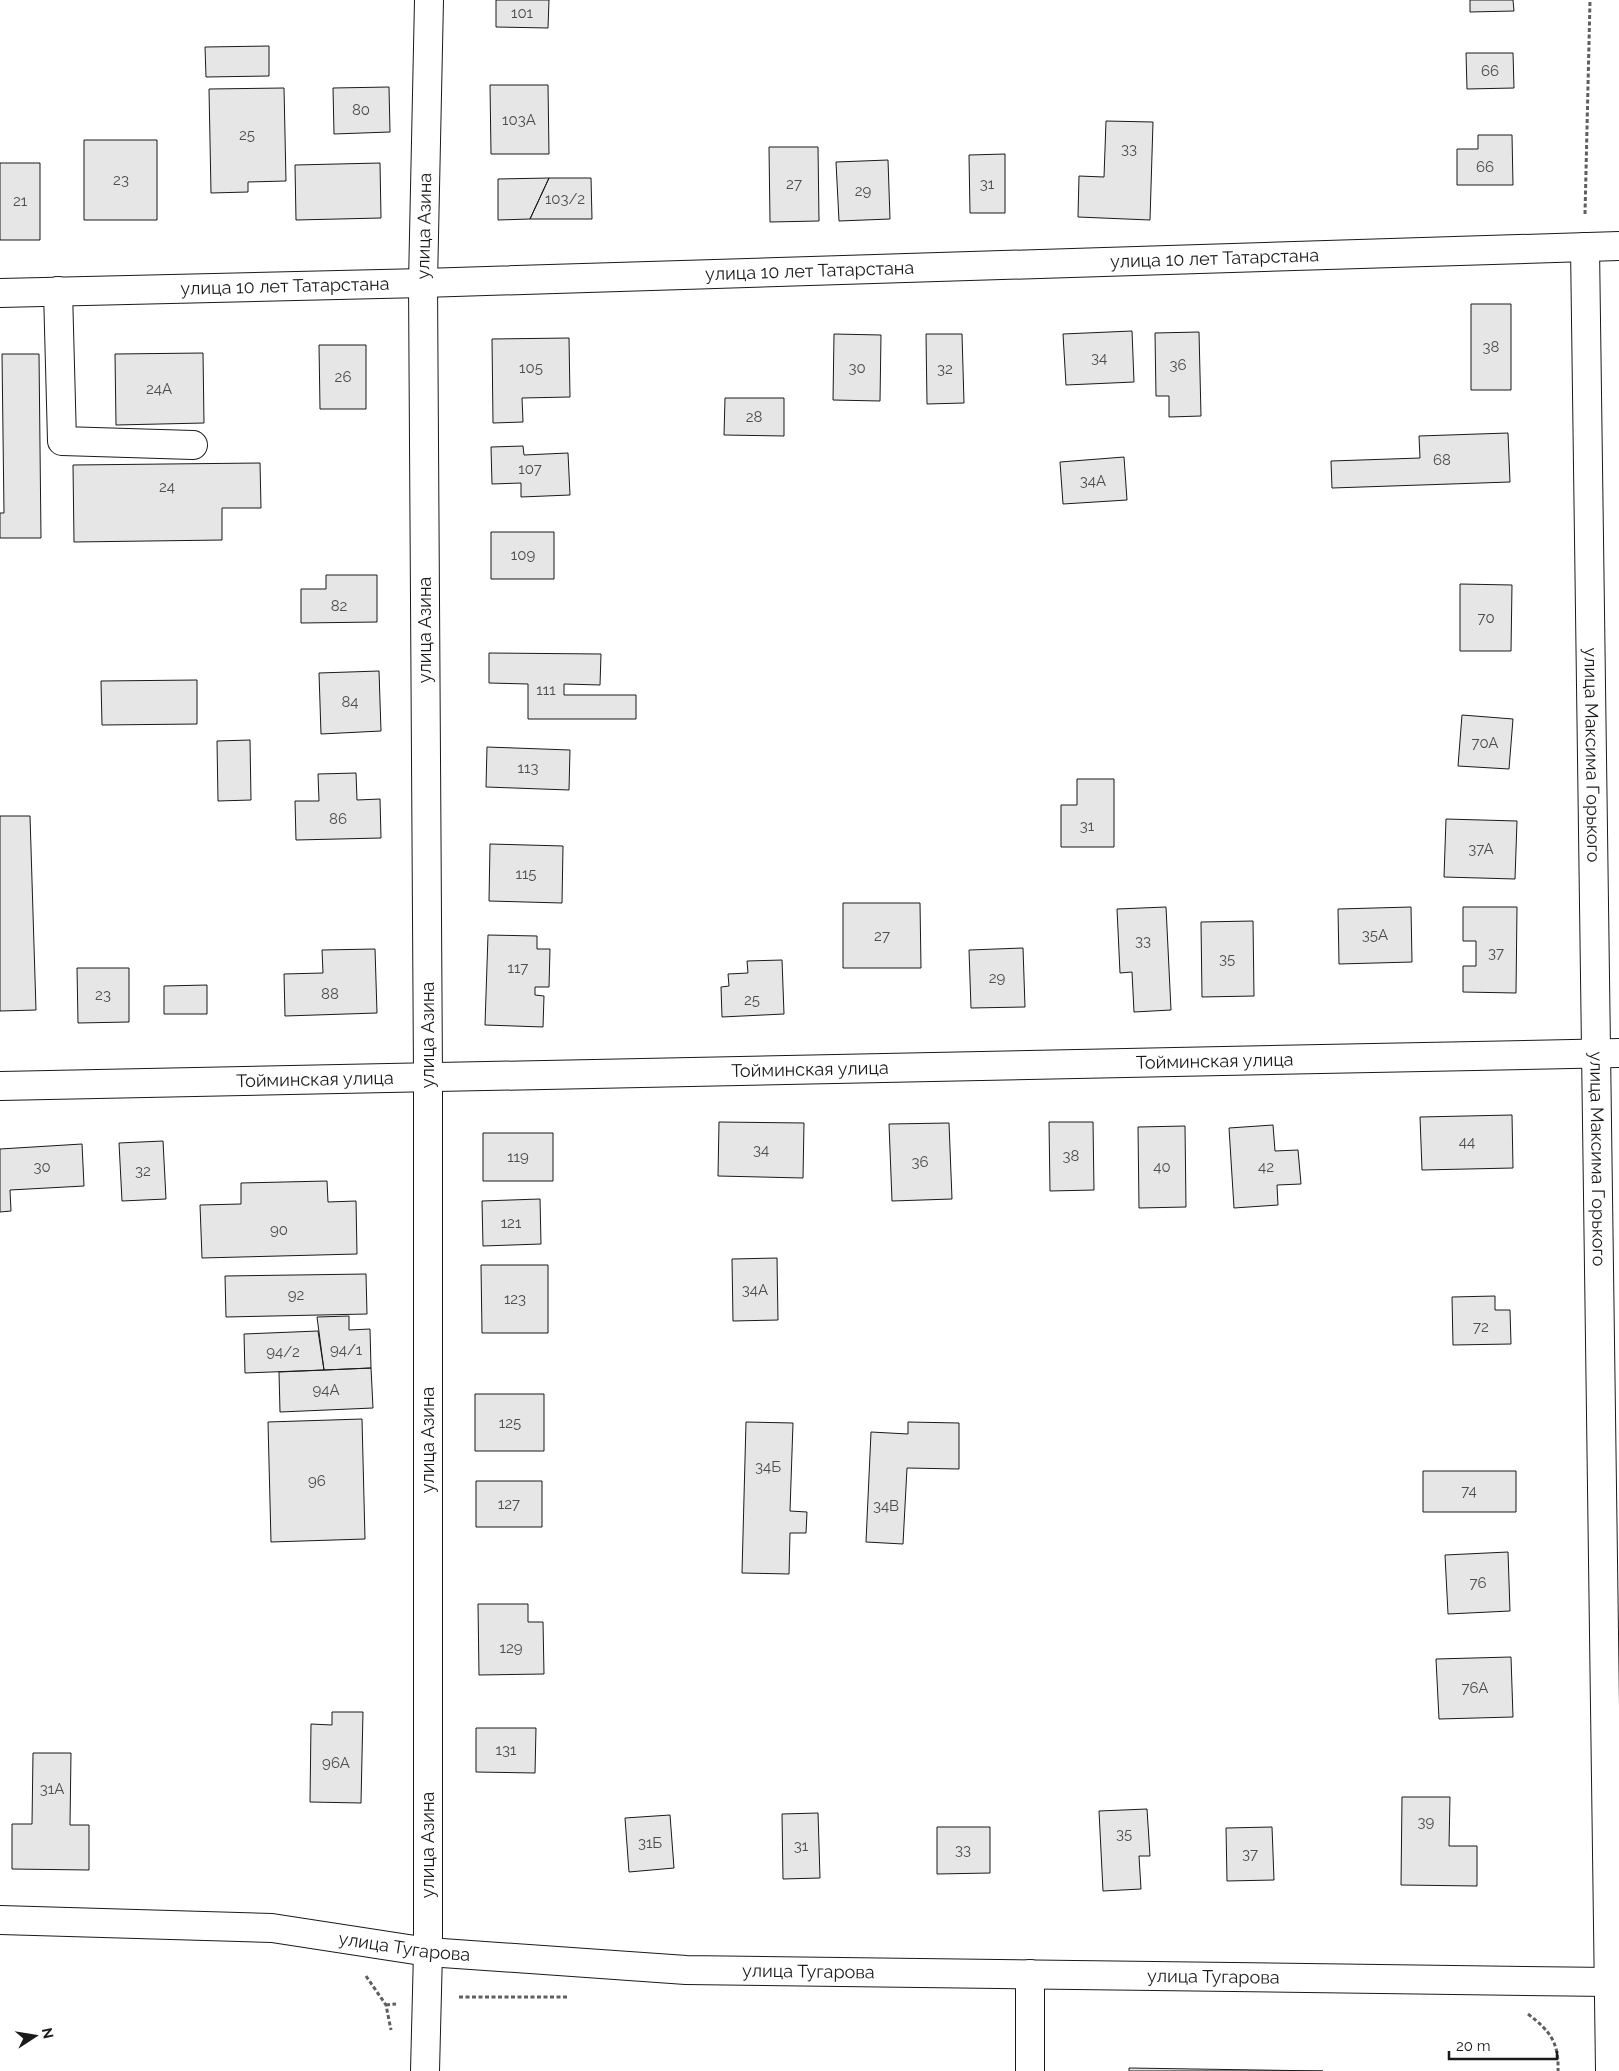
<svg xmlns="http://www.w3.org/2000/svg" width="1619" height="2071" font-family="Raleway,sans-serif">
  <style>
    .building { fill: #e6e6e6; stroke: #1a1a1a }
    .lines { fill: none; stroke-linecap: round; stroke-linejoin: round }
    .minor-casing { stroke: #1a1a1a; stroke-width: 30 }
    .path { stroke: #5f5f5f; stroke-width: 3; stroke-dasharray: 4 2.5; stroke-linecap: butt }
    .minor { stroke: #fff; stroke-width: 28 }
    .labels { text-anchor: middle; stroke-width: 4; stroke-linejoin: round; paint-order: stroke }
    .number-label { font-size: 15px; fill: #4d4d4d }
    .street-label { font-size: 18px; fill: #1a1a1a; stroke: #fff }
  </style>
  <rect width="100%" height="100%" fill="#fff"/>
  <path class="building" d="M496 0H549L548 28 496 27Z
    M1470 0H1513L1514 11 1470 12Z
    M269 46V76L206 77 205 47Z
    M1466 53H1513L1514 88 1467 89Z
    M490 85H548L549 154H491Z
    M389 87 390 132 334 134 333 88Z
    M284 88 286 181 248 182V192L211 193 209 89Z
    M1106 121 1153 122 1150 220 1078 217 1079 176 1104 177Z
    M1478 135H1512L1513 185H1457V149H1478Z
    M84 140H157V220H84Z
    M769 147H818L819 221 770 222Z
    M1005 154V213H970L969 155Z
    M888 160 890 219 839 221 836 162Z
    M0 163H40V240H0Z
    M380 163 381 218 296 220 295 165Z
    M549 178H591L592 219H530Z
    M549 178 530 219 498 220V179Z
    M1471 304H1511V390H1471Z
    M1132 331 1134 382 1066 385 1063 334Z
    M1199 332 1201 416 1169 417V396H1156L1155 333Z
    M834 334 881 335 880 401 833 400Z
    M926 334H962L964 403 927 404Z
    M569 338 570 397 522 398 523 422 493 423 492 339Z
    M319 345H366V409H320Z
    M203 353 204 423 116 425 115 354Z
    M2 354H39L41 538H0V513H4Z
    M725 398H784V436L724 435Z
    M1508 433 1510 482 1332 488 1331 461 1420 458 1419 436Z
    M523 446 524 455 568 453 570 495 521 497V483L492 484 491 447Z
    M1124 457 1127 500 1063 504 1060 462Z
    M260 463 261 508H222V540L74 542 73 465Z
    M491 532H554V579H491Z
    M326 575H377V622L301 623V589H326Z
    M1460 584 1512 585 1511 651H1460Z
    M489 653 601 654 600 685 564 684V695H636V719H528V684L489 683Z
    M379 671 381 731 321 734 319 673Z
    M197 680V724L102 725 101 681Z
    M1462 715 1513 719 1509 769 1458 766Z
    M250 740 251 800 218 801 217 741Z
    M487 747 570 750 569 790 486 787Z
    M356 773 357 800 380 799 381 838 296 840 295 801H319L318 774Z
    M1077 779H1114V847H1061V805H1077Z
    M0 816H30L36 1010 0 1011Z
    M1446 819 1517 821 1515 879 1444 877Z
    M490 844 563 846 562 903 489 901Z
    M843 903H920L921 968H843Z
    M1166 907 1171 1010 1134 1012 1132 972 1120 973 1117 909Z
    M1411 907 1412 962 1339 964 1338 909Z
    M1463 907H1517L1516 993 1463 992V966H1476V941H1463Z
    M1253 921 1254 996 1202 997 1201 922Z
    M488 935 537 936V949H550L549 987H535V995L544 996 543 1027 485 1025Z
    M1023 948 1025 1007 971 1008 969 950Z
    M375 949 377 1013 285 1016 284 974 323 973 322 950Z
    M782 960 784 1014 722 1017 721 987 729 986 728 974 748 973 747 961Z
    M77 968H129V1022L78 1023Z
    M207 985V1014H164V986Z
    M1512 1115 1513 1168 1422 1170 1420 1117Z
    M719 1122 804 1123 803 1178 718 1176Z
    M1049 1122H1093L1094 1190 1050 1191Z
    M949 1123 952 1199 892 1201 889 1124Z
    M1273 1125 1275 1151 1298 1150 1301 1184 1277 1185 1278 1205 1234 1208 1229 1128Z
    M1185 1126 1186 1207 1139 1208 1138 1127Z
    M483 1133H553V1181H483Z
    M163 1141 166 1199 122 1201 119 1143Z
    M82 1144 84 1186 10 1190 11 1211 0 1212V1149Z
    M327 1181 328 1202 356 1201 357 1254 202 1258 200 1205 241 1204V1183Z
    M540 1199 541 1244 483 1246 482 1201Z
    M777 1258 778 1320 733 1321 732 1259Z
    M481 1265H548V1333H482Z
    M366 1274 367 1314 226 1317 225 1276Z
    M1495 1296V1310H1510L1511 1344 1453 1345 1452 1297Z
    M349 1316V1330L370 1329 371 1368 324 1370 317 1317Z
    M318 1331 324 1370 245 1373 244 1334Z
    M371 1368 373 1408 280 1412 279 1372Z
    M475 1394H544V1451H475Z
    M362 1419 365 1539 271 1542 268 1422Z
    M746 1422 793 1423 790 1511 807 1512 806 1533H790L789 1574 742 1573Z
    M908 1422 959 1423V1469L907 1468 903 1544 866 1542 871 1432 908 1434Z
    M1423 1471H1516V1512H1423Z
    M476 1481H542V1527H476Z
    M1508 1552 1510 1611 1448 1614 1445 1555Z
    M478 1604H528V1622H543L544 1674 479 1675Z
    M1511 1657 1513 1717 1439 1719 1436 1659Z
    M332 1712H363L361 1803 310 1802 311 1724 332 1725Z
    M476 1728H536L535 1773 476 1772Z
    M33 1753H71L70 1825H89V1870L12 1869V1824H32Z
    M1402 1797H1450L1449 1846H1477V1886L1401 1885Z
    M1147 1809 1150 1856H1139L1141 1889 1103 1891 1099 1811Z
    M818 1813 820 1878 783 1879 782 1814Z
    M670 1815 674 1868 629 1872 625 1818Z
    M937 1827H990V1873L937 1874Z
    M1272 1827 1274 1880 1227 1881 1226 1828Z
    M1129 2068 1323 2071H1129Z"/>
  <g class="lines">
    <defs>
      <g id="minor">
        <path id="s1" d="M1585 247 1610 2071"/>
        <path d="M58 291 62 441 193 445"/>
        <path id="s2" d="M0 293 423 283 1619 246"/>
        <path id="s3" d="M0 1086 1619 1053"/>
        <path id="s4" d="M0 1920 272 1928 428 1952 686 1970 1610 1982 1619 1980"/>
        <path d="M1030 1974V2071"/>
        <path id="s5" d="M425 2071 428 1952V1076L423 283 429 0"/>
      </g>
    </defs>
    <use href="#minor" class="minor-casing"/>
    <path class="path" d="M1585 214 1590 0
      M366 1976 386 2005 391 2030
      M459 1997H568
      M386 2005 396 2004
      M1528 2014C1550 2031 1559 2042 1558 2071"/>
    <use href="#minor" class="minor"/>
  </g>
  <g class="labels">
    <g class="number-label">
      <text x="522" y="18">101</text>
      <text x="1490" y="76">66</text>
      <text x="361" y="115">80</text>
      <text x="519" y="125">103А</text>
      <text x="247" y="140">25</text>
      <text x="1129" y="154">33</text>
      <text x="1485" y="172">66</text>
      <text x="121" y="185">23</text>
      <text x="794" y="189">27</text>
      <text x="987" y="189">31</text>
      <text x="863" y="196">29</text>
      <text x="565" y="204">103/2</text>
      <text x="20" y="206">21</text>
      <text x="1491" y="352">38</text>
      <text x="1099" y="363">34</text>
      <text x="1178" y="370">36</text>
      <text x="531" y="373">105</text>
      <text x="857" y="373">30</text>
      <text x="945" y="374">32</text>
      <text x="343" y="382">26</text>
      <text x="159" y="394">24А</text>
      <text x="754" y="422">28</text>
      <text x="1442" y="465">68</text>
      <text x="530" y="474">107</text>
      <text x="1093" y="486">34А</text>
      <text x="167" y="492">24</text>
      <text x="523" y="560">109</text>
      <text x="339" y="611">82</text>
      <text x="1486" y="623">70</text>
      <text x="546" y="695">111</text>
      <text x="350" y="707">84</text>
      <text x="1485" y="748">70А</text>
      <text x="528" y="773">113</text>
      <text x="338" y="824">86</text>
      <text x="1087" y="831">31</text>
      <text x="1481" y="854">37А</text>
      <text x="526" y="879">115</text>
      <text x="1375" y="940">35А</text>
      <text x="882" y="941">27</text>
      <text x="1143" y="946">33</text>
      <text x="1496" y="958">37</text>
      <text x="1227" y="964">35</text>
      <text x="518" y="973">117</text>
      <text x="997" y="983">29</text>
      <text x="330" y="999">88</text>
      <text x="103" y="1000">23</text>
      <text x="752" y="1005">25</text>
      <text x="1467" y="1147">44</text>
      <text x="761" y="1155">34</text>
      <text x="1071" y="1161">38</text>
      <text x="518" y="1162">119</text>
      <text x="920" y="1167">36</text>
      <text x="42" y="1172">30</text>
      <text x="1162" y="1172">40</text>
      <text x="1266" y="1172">42</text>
      <text x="143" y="1176">32</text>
      <text x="511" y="1228">121</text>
      <text x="279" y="1235">90</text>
      <text x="755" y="1295">34А</text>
      <text x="296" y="1300">92</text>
      <text x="515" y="1304">123</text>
      <text x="1481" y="1332">72</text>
      <text x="346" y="1355">94/1</text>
      <text x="283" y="1357">94/2</text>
      <text x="326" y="1395">94А</text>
      <text x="510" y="1428">125</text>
      <text x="768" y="1472">34Б</text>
      <text x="317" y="1486">96</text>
      <text x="1469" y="1496">74</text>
      <text x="509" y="1509">127</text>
      <text x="886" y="1511">34В</text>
      <text x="1478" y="1588">76</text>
      <text x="511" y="1653">129</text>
      <text x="1475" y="1693">76А</text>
      <text x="506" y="1755">131</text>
      <text x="336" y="1768">96А</text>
      <text x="52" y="1794">31А</text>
      <text x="1426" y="1827">39</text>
      <text x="1124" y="1839">35</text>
      <text x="650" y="1848">31Б</text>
      <text x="801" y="1851">31</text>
      <text x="963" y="1855">33</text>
      <text x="1250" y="1859">37</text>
    </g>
    <g class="street-label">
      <text dy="6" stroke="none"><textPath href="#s5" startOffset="1845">улица Азина</textPath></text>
      <text dy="6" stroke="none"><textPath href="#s2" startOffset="1215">улица 10 лет Татарстана</textPath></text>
      <text dy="6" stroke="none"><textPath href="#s2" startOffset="810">улица 10 лет Татарстана</textPath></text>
      <text dy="6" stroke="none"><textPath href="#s2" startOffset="285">улица 10 лет Татарстана</textPath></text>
      <text transform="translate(425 630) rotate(-90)" y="6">улица Азина</text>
      <text dy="6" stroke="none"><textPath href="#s1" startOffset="508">улица Максима Горького</textPath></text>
      <text transform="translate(428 1035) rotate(-90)" y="6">улица Азина</text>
      <text dy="6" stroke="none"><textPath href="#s3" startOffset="1215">Тойминская улица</textPath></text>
      <text dy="6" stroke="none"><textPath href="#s3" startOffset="810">Тойминская улица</textPath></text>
      <text dy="6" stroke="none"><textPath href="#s3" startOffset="315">Тойминская улица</textPath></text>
      <text dy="6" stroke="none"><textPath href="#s1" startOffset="912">улица Максима Горького</textPath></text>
      <text transform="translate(428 1440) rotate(-90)" y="6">улица Азина</text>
      <text transform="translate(428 1845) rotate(-90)" y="6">улица Азина</text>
      <text dy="6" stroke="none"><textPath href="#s4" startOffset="406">улица Тугарова</textPath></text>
      <text dy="6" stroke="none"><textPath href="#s4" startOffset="811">улица Тугарова</textPath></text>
      <text dy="6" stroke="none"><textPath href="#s4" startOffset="1216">улица Тугарова</textPath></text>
    </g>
  </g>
  <g transform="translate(35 2036) rotate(78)" stroke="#ffffff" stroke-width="4" paint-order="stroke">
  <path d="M0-4L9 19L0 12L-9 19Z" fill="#1a1a1a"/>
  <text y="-8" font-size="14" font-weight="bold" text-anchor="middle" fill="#1a1a1a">N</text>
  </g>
  <path d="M1449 2051v8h108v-8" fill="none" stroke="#1a1a1a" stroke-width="2.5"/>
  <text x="1456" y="2051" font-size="15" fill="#1a1a1a" stroke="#ffffff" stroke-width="4" paint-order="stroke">20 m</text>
</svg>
